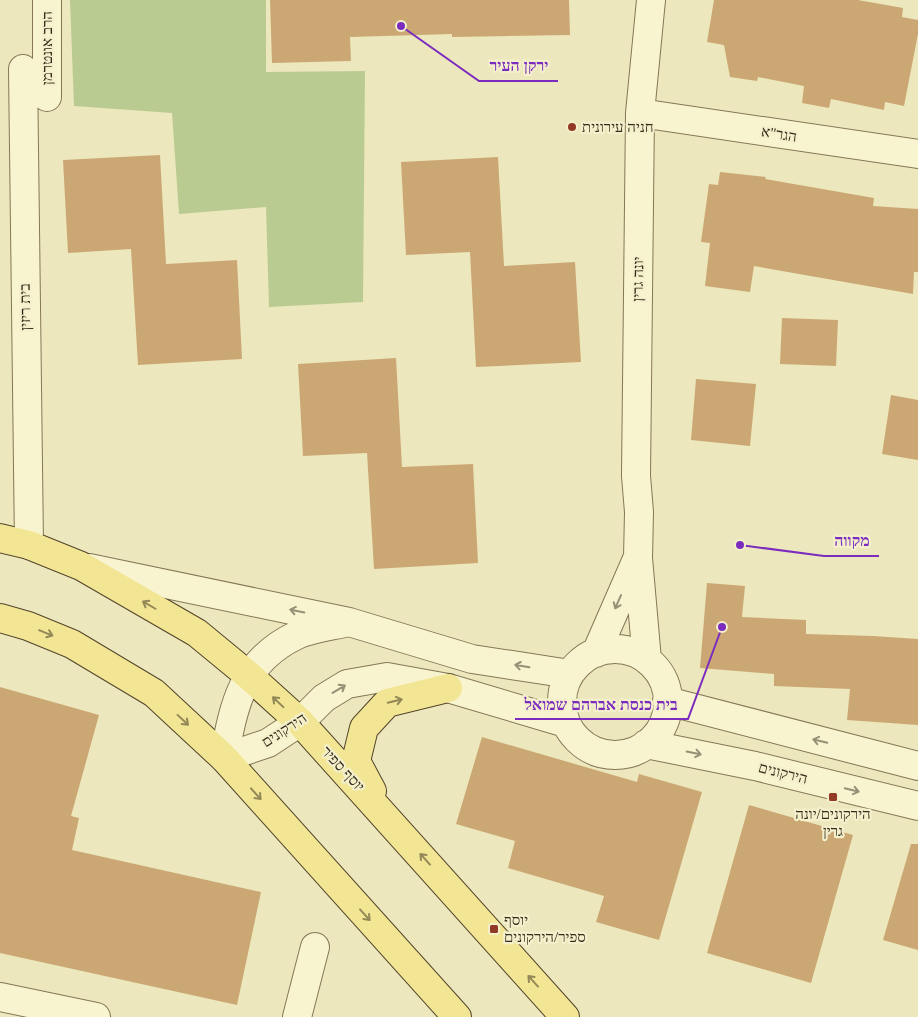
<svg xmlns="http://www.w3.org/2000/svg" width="918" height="1017" font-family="'Times New Roman',Heebo,serif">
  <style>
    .green { fill: #bacb91 }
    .building { fill: #cba873 }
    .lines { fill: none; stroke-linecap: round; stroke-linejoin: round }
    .minor-casing { stroke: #857756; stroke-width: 30 }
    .major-casing { stroke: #52442b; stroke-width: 30 }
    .minor { stroke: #f8f4d0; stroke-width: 28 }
    .major { stroke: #f2e593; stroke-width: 28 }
    .oneway { stroke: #969076 }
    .oneway2 { stroke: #938857 }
    .poi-dot { fill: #933a27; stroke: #f5f0cc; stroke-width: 2 }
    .labels { text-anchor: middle; stroke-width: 4.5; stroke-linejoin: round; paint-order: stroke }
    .street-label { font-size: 15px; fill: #342c1b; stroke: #f5f0cc }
    .poi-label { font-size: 15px; fill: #342c1b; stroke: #f5f0cc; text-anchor: start }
    .leader { fill: none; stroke: #7b2cbf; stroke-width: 2 }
    .callout-dot { fill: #7b2cbf; stroke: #f5f0cc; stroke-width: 2 }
    .callout-label { font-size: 16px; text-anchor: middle; font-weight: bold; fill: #7b2cbf; stroke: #f5f0cc; stroke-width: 4.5; stroke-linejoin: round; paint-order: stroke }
  </style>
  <rect width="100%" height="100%" fill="#ede7bd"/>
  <path class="green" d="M70 0H266V72L365 71 363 302 269 307 266 207 179 214 172 113 74 106Z"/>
  <path class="building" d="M270 0H569L570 35 452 37V34L350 37 351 61 272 63Z
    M714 0H858L903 8 902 17 918 20V34L904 106 885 102 884 110 831 99 829 108 802 103 804 86 758 77 757 81 730 77 724 45 707 42Z
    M160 155 166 264 237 260 242 359 138 365 131 249 68 253 63 160Z
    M498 157 504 266 575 262 581 362 476 367 470 252 406 255 401 162Z
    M720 172 766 177 765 179 874 198 873 206 918 209V272H914L913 294 754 266 750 292 705 286 710 243 701 242 709 184 718 185Z
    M782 318 838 320 836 366 780 364Z
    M396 358 402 467 473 464 478 563 374 569 367 453 303 456 298 364Z
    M696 379 756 384 750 446 691 440Z
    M891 395 918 400V460L882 454Z
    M707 583 745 586 742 617 806 620V634L873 636 918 639V725L847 720 850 689 774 686V674L700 668Z
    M0 687 99 715 71 816 79 818 72 850 261 892 237 1005 0 953Z
    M482 737 637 782 639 774 702 792 659 940 596 922 604 896 508 868 515 841 456 824Z
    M749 805 853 835 811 983 707 953Z
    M911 844H918V950L883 940Z"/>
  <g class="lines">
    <defs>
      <path id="minor" d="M23 69 29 545
        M47 97V0
        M640 113 918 154
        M89 568 349 622 472 659 570 674
        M349 622C332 626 312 628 297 635 242 661 234 704 224 758L268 743 300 722 324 698 347 684 387 677 448 688 566 723
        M562 702a53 53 0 1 1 106 0a53 53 0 1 1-106 0Z
        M596 653 637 559
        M647 660 638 558 639 512 636 476 640 113 651 0
        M667 701 918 766
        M646 744 755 766 918 806
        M0 997 96 1017
        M297 1017 315 947"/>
      <path id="major" d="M0 538 29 545 81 566 197 633 248 675 300 722 565 1017
        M0 618 28 626 72 644 154 693 224 758 457 1017
        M372 791 356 761 364 728 387 703 448 688"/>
    </defs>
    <use href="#minor" class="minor-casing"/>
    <use href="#major" class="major-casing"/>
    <use href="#minor" class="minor"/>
    <use href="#major" class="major"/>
  </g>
  <defs><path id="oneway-shaft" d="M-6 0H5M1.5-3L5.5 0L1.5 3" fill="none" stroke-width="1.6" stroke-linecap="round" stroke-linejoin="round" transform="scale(1.25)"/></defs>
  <g class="oneway">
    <use href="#oneway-shaft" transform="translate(618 602) rotate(114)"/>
    <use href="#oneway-shaft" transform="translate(297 611) rotate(-168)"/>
    <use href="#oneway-shaft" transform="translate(522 666) rotate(-171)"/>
    <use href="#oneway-shaft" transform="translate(339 689) rotate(-31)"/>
    <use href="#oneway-shaft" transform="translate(820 741) rotate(-166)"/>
    <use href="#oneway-shaft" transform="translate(694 753) rotate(11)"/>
    <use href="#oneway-shaft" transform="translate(852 790) rotate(14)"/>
  </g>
  <g class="oneway2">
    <use href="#oneway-shaft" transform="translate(149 605) rotate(-150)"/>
    <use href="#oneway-shaft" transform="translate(46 633) rotate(22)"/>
    <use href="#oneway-shaft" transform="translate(395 701) rotate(-14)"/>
    <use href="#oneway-shaft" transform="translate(278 702) rotate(-137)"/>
    <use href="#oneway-shaft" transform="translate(183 720) rotate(43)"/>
    <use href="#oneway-shaft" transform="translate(256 794) rotate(48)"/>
    <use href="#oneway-shaft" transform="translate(425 859) rotate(-132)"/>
    <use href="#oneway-shaft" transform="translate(365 915) rotate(48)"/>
    <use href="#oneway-shaft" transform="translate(533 981) rotate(-132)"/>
  </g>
  <g class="poi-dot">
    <circle cx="572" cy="127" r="5"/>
    <rect x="828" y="792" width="10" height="10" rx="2.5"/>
    <rect x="489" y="924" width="10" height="10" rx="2.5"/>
  </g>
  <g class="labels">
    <g class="street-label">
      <text transform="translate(47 48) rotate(-90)" y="5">הרב אונטרמן</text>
      <text transform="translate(779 134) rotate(9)" y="5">הגר"א</text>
      <text transform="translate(638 279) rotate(-89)" y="5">יונה גרין</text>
      <text transform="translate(25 307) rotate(-91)" y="5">בית ריזין</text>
      <text transform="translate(284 730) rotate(-33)" y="5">הירקונים</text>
      <text transform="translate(343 769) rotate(47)" y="5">יוסף ספיר</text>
      <text transform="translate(783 773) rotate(14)" y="5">הירקונים</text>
    </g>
    <g class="poi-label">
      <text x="582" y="132">חניה עירונית</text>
      <text x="833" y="819" text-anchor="middle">הירקונים/יונה<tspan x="833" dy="17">גרין</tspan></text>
      <text x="504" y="925">יוסף<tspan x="504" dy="17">ספיר/הירקונים</tspan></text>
    </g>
  </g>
  <path class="leader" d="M401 26L479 81H558M740 545L824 556H879M722 627L688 719H515"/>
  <g class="callout-dot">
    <circle cx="401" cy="26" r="5"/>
    <circle cx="740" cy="545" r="5"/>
    <circle cx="722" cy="627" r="5"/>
  </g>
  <g class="callout-label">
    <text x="519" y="71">ירקן העיר</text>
    <text x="852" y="546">מקווה</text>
    <text x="601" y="710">בית כנסת אברהם שמואל</text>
  </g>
</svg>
